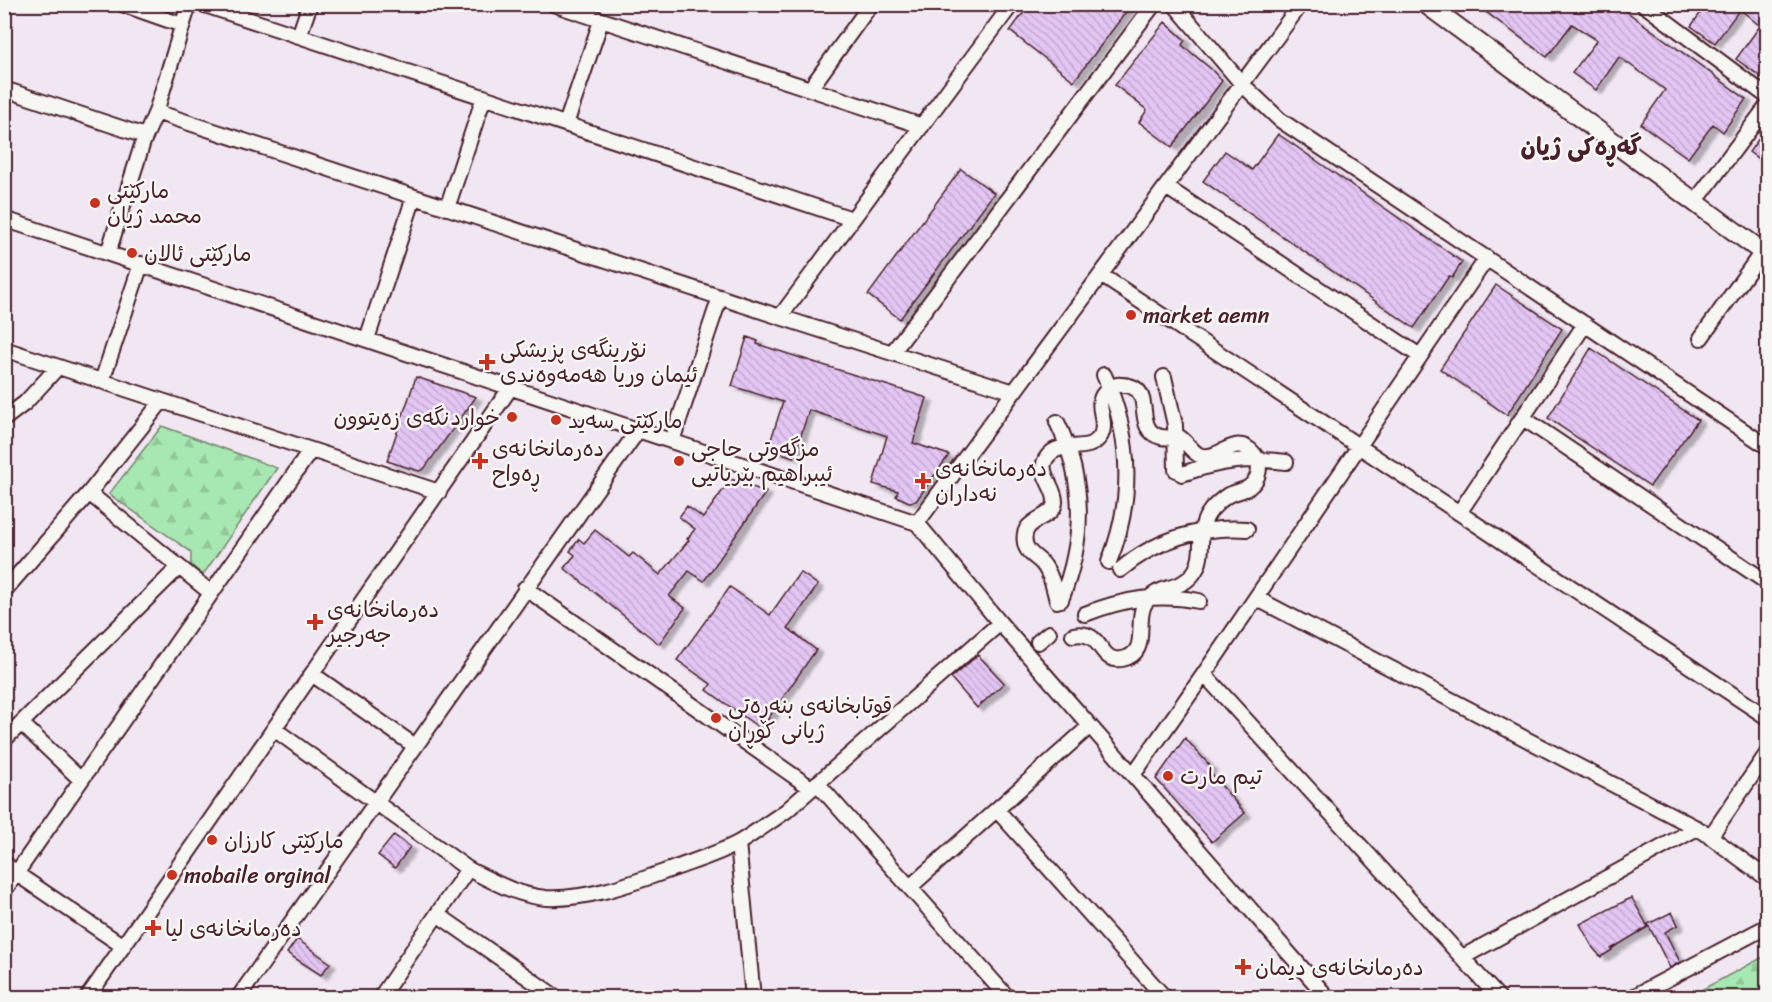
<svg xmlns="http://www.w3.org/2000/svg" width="1772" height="1002" font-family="Sriracha,'Playpen Sans Arabic',sans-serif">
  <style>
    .forest { fill: url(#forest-firs); stroke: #78846e; stroke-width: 1.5 }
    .building { fill: url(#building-back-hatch); stroke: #4a1f2b; stroke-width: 1.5; filter: url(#shadow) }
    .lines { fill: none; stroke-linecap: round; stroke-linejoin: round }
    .street-casing { stroke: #4a1f2b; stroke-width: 18 }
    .secondary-casing { stroke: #4a1f2b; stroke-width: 22 }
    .street { stroke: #f6f6f2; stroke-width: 14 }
    .secondary { stroke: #f6f6f2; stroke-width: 18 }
    .poi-dot { fill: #c8321e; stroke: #f6f6f2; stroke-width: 2 }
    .labels { text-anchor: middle; stroke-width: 5; stroke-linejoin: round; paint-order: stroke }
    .poi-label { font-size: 22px; fill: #4a1f2b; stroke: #f6f6f2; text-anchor: start }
    .neighbourhood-label { font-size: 24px; font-weight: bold; fill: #4a1f2b; stroke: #f6f6f2 }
  </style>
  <defs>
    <pattern id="forest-firs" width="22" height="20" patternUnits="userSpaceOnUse" patternTransform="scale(1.5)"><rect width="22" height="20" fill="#a7e8b2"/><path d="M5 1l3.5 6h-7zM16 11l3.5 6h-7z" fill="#91c799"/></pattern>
    <pattern id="building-back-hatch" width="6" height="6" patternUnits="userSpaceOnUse" patternTransform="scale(1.5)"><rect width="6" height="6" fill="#e2c5f3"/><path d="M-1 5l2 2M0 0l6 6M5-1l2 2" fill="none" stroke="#c3a9d0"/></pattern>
    <filter id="shadow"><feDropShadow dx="6" dy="4" stdDeviation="1.5" flood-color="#0004"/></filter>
  </defs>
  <rect width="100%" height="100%" fill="#f0e7f2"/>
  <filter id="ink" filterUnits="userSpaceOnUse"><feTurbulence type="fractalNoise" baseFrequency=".0167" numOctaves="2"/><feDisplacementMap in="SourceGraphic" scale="12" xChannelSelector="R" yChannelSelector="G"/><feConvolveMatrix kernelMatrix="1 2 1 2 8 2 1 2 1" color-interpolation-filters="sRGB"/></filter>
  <g filter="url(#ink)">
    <path class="forest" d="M162 426 277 468 203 575 191 565V552L109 494Z
      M1767 955V997H1688Z"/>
    <path class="building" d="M1030 4H1132L1074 81 1010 31Z
      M1475 4H1616L1746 99 1723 132 1713 124 1688 158 1641 124 1665 90 1653 81 1619 57 1596 90 1572 73 1597 40 1572 24 1547 57Z
      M1707 4H1767V81L1736 59 1760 26 1740 9 1715 43 1691 26Z
      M1165 22 1185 40 1182 45 1211 69 1222 81 1172 147 1139 122 1147 110 1115 85Z
      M1767 127V165L1749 152Z
      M1278 134 1462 262 1452 278 1449 276 1414 328 1203 181 1225 151 1252 170Z
      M961 169 994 193 900 319 868 295Z
      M1496 285 1562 329 1507 415 1440 369Z
      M747 337 758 341 757 344 927 398 913 443 949 455 916 501 909 502 896 496 898 491 873 484 887 436 809 410 794 457 768 449 783 402 732 386Z
      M1591 348 1698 420 1650 486 1548 418Z
      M416 377 476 397 424 469 419 471 387 461Z
      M731 479 766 492 704 581 689 571 669 596 685 608 659 644 564 568 575 555 570 551 579 539 584 543 595 530 629 557 633 553 660 575 689 540 687 539 695 529 679 517 687 506 703 518Z
      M800 572 818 585 788 628 816 650 761 729 707 690 711 684 677 660 730 587 770 615Z
      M978 655 1004 683 977 708 951 678Z
      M1185 738 1211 767 1208 770 1245 813 1212 842 1156 779Z
      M394 835 410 847 395 868 378 855Z
      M1632 898 1648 927 1611 949 1612 950 1601 957 1593 948 1580 924 1627 900Z
      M1672 912 1678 925 1665 932 1680 962 1670 968 1648 924Z
      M297 939 330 963 321 975 287 953Z"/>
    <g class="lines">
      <defs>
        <path id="street" d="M122 4 182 25
          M202 4 852 219
          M553 4 922 126
          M1174 4 1242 84 1280 120 1768 447
          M1643 4 1768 97
          M299 36 310 4
          M4 89 145 136
          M810 89 871 4
          M156 112 780 317 1014 392
          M566 124 601 21
          M1166 187 1420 356
          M1695 202 1768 105
          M447 208 484 97
          M4 219 917 523 1000 623 1328 998
          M108 253 143 142 156 112 189 4
          M1101 275 1768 718
          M780 317 1012 4
          M1701 338 1762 252
          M367 339 414 197
          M4 349 439 492
          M892 353 1154 4
          M1104 375C1132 437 1134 499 1109 562
          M1164 377 1175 425 1176 470
          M102 381 141 264
          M1523 418 1768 583
          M4 419 25 403 58 367
          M1057 422C1086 482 1085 539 1061 600
          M672 441 720 297
          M1182 474C1219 461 1248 457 1286 462
          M89 493 211 593
          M1459 513 1585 324
          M917 523 1301 4
          M1120 570C1155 540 1200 526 1247 529
          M525 588 811 788
          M4 591 89 493 162 401
          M1256 598 1704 832 1768 879
          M1057 601C1054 589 1052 577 1045 567 1039 557 1027 555 1025 543 1020 517 1054 520 1055 502 1056 485 1031 469 1052 452 1068 441 1090 454 1101 435 1109 419 1090 402 1109 389 1114 386 1117 384 1122 385 1159 386 1130 429 1161 437 1167 438 1173 437 1179 437 1187 442 1191 451 1199 455 1219 463 1235 431 1254 454 1262 464 1260 479 1249 487 1243 491 1235 492 1228 495 1222 499 1216 504 1211 510 1194 531 1207 552 1195 571 1182 593 1156 583 1144 605 1135 623 1150 654 1122 659 1097 663 1104 629 1073 635
          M1085 614C1124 599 1157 593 1199 601
          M1038 642 1049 633
          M312 674 415 746
          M1204 674 1499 998
          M21 723 81 780
          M274 729 468 869C492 881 518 896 546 898 590 900 635 882 675 868 697 860 720 853 740 842 756 832 771 821 786 811L1000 623
          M4 740 178 568
          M1133 775 1204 674 1487 258
          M817 783 1008 998
          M997 810 1165 998
          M1710 837 1768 752
          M738 843 753 998
          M4 863 17 874 123 946
          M910 887 1090 726
          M4 891 311 450
          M437 914 557 998
          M1463 957 1697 828
          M87 998 511 387
          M238 998 639 429
          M380 998 468 869
          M1631 998 1768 926"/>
        <path id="secondary" d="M1426 4 1768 256"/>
      </defs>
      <use href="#street" class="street-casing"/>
      <use href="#secondary" class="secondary-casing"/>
      <use href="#street" class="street"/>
      <use href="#secondary" class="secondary"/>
    </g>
  </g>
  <g class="poi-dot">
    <circle cx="95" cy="203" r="6"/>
    <circle cx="132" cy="253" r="6"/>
    <circle cx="1131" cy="315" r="6"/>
    <path d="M484 353h6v6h6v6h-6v6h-6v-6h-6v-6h6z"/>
    <circle cx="512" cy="417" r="6"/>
    <circle cx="556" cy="420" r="6"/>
    <path d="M477 452h6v6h6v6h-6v6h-6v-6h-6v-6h6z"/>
    <circle cx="679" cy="461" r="6"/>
    <path d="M920 472h6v6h6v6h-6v6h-6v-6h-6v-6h6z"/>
    <path d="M312 613h6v6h6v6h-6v6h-6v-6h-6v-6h6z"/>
    <circle cx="716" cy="718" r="6"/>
    <circle cx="1168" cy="776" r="6"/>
    <circle cx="212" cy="840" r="6"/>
    <circle cx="172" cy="875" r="6"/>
    <path d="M150 919h6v6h6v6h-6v6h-6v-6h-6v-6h6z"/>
    <path d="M1240 958h6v6h6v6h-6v6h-6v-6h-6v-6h6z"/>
  </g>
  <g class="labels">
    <g class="poi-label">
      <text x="107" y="198">مارکێتی<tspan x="107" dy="25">محمد ژیان</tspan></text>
      <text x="144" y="261">مارکێتی ئالان</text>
      <text x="1143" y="323">market aemn</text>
      <text x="500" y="357">نۆرینگەی پزیشکی<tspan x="500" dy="25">ئیمان وریا هەمەوەندی</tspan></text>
      <text x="500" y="425" text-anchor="end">خواردنگەی زەیتوون</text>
      <text x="568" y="428">مارکێتی سەید</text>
      <text x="492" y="456">دەرمانخانەی<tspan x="492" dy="25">ڕەواح</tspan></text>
      <text x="691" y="456">مزگەوتی حاجی<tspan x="691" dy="25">ئیبراهیم بێریاتیی</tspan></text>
      <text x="935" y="476">دەرمانخانەی<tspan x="935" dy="25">نەداران</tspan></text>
      <text x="327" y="617">دەرمانخانەی<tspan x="327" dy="25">جەرجیر</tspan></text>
      <text x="728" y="713">قوتابخانەی بنەڕەتی<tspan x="728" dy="25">ژیانی کوڕان</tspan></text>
      <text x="1180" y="784">تیم مارت</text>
      <text x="224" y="848">مارکێتی کارزان</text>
      <text x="184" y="883">mobaile orginal</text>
      <text x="165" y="936">دەرمانخانەی لیا</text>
      <text x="1255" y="975">دەرمانخانەی دیمان</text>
    </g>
    <g class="neighbourhood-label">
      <text x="1581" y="155">گەڕەکی ژیان</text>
    </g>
  </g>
  <rect width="1772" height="1002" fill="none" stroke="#f6f6f2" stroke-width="24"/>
  <rect x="12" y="12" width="1748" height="978" fill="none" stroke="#4a1f2b" stroke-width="2" filter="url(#ink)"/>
</svg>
